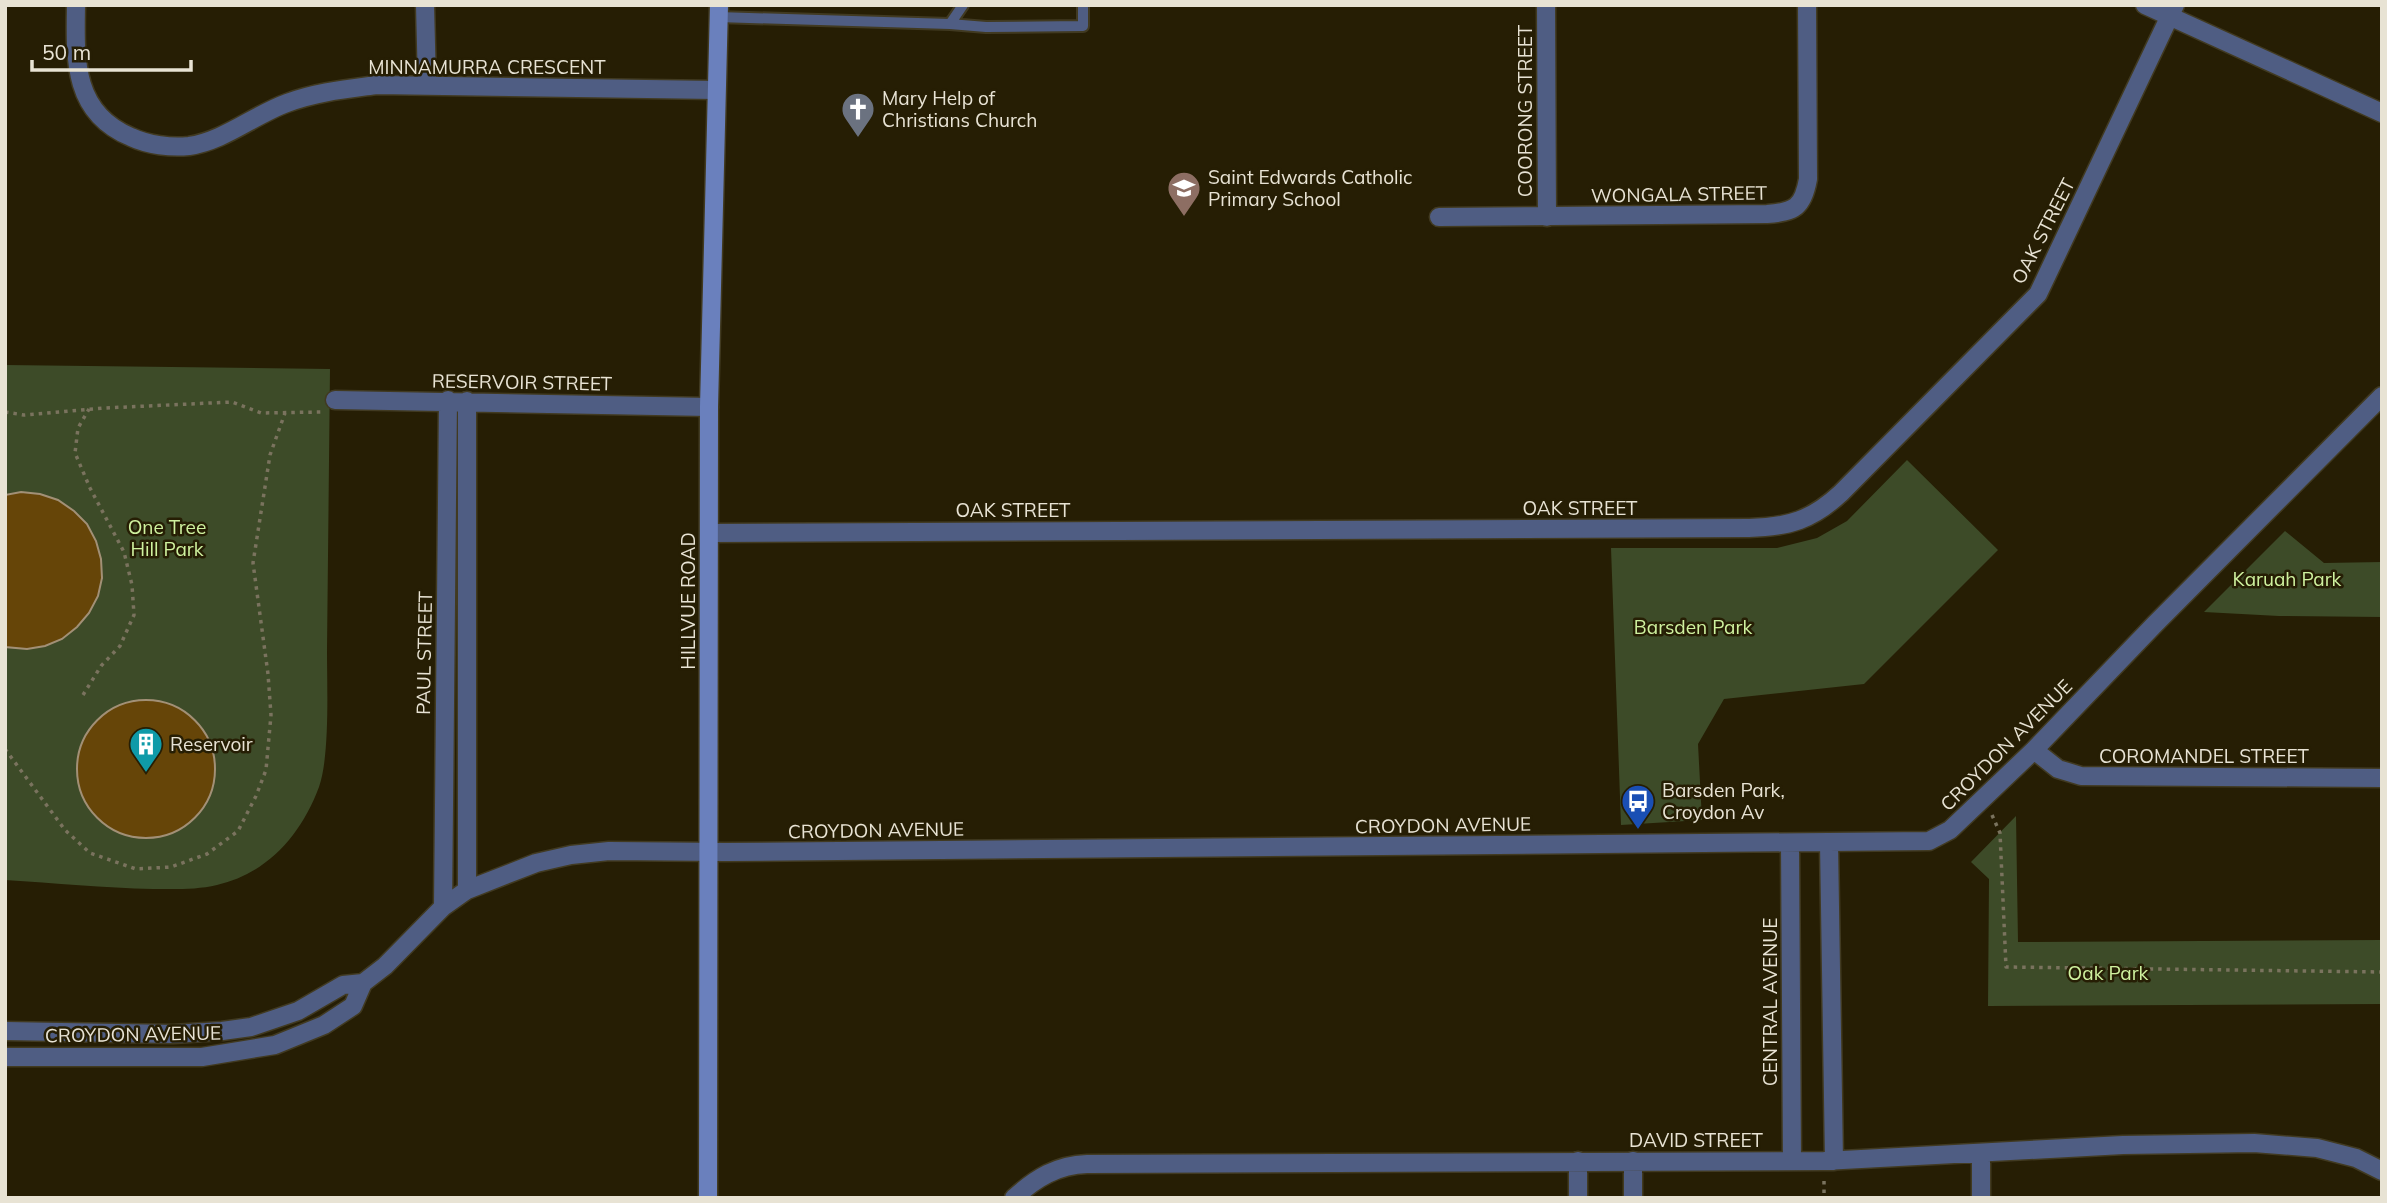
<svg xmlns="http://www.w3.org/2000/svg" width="2387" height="1203" font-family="Mulish,sans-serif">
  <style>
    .green { fill: #3d4b28 }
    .building { fill: #664508; stroke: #a29076; stroke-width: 2 }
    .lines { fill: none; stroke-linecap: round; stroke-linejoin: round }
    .lane-casing { stroke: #413a21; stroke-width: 14 }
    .street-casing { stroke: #413a21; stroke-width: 21 }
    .secondary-casing { stroke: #413a21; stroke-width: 21 }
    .path { stroke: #7a735e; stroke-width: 3.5; stroke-dasharray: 3.5 5; stroke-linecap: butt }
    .lane { stroke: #4f5d83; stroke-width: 10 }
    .street { stroke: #4f5d83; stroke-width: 18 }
    .secondary { stroke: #6a80bd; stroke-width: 18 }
    .labels { text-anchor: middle; stroke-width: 5; stroke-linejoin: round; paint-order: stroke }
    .street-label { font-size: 19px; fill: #e8e3d4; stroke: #261e04 }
    .poi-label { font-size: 19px; fill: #e8e3d4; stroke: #261e04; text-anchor: start }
    .park-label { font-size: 19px; fill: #cff29f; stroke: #261e04 }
  </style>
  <rect width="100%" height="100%" fill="#261e04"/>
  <path class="green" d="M5 365 330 369C329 463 328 557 327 650 327 686 330 756 319 787 301 835 268 873 217 885 196 890 174 889 153 889 104 888 55 883 5 880Z
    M1907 460 1998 550 1864 684 1724 699 1698 744 1702 820 1621 825 1611 548H1777L1817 538 1847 521Z
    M2285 531 2324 563 2382 562V617L2279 616 2204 612Z
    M2016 816 2018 942 2382 940V1004L1988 1006 1989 879 1971 862Z"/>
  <path class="building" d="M21 492 40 494 58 500 74 511 87 524 96 541 101 559 102 578 98 596 89 613 77 627 62 639 45 646 27 649 5 647V495Z
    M77 769a69 69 0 1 1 138 0a69 69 0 1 1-138 0Z"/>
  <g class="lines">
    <defs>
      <path id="lane" d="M718 17 950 24 986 27 1083 26V5
        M950 24 963 5"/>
      <path id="street" d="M76 5C75 60 73 113 131 137 148 145 171 148 189 146 224 141 254 115 287 103 316 92 347 89 377 85L716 90
        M425 5 427 84
        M1546 5 1547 217
        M2145 5 2382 113
        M1439 217 1767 214C1795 212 1803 207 1808 179L1807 5
        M335 400 709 407
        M710 533 1749 528C1789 527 1812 520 1841 493L2038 294 2175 5
        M2034 750 2058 769 2081 776 2382 778
        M1790 843 1792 1161
        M1829 843 1834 1161
        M467 890V401
        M443 907 448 400
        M5 1031 173 1034 222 1031 251 1027 298 1011 343 985 363 983
        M5 1057H202L275 1045 324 1025 353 1006 363 983 385 966 443 907 467 890 536 863 571 855 609 851 725 852 1929 841 1950 830 2034 750 2155 624 2382 396
        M1981 1153V1198
        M1014 1198C1036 1178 1057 1165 1087 1164L1824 1161 2123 1145 2254 1143 2317 1148 2356 1158 2382 1171
        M1578 1198V1161
        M1633 1198V1161"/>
      <path id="secondary" d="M708 1198 709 407 719 5"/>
    </defs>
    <use href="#lane" class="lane-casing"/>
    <use href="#street" class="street-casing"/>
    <use href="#secondary" class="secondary-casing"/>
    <path class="path" d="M5 412 24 415 105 408 232 402 261 413 321 412
      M83 695 101 666 120 646 134 615 132 585 124 552 90 488 75 453 78 428 89 409
      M5 749 65 830 90 853 136 869 171 867 207 854 238 831 256 796 266 770 271 715 268 674 253 563 270 455 285 413
      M1992 815 2000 833 2006 967 2382 972
      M1824 1181V1198"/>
    <use href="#lane" class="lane"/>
    <use href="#street" class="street"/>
    <use href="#secondary" class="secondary"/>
  </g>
  <defs>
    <symbol id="church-pin" viewBox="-11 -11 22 30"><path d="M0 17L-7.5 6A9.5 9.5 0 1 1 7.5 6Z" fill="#6b7280" stroke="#261e04"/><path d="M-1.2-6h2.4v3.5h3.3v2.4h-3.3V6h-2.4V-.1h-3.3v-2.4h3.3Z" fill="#fff"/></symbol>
    <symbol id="school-pin" viewBox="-11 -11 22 30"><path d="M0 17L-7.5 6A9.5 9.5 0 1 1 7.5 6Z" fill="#8d6e63" stroke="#261e04"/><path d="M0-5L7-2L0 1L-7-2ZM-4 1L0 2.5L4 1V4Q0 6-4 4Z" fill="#fff"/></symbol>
    <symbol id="building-pin" viewBox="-11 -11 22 30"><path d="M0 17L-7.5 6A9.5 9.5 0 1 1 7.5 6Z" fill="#0f9aa8" stroke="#261e04"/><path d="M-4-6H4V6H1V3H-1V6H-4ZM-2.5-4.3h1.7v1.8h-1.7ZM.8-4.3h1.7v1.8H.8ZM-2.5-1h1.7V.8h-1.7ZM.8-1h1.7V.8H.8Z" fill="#fff"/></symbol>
    <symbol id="bus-pin" viewBox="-11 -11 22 30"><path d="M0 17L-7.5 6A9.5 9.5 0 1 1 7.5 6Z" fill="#1a4fb4" stroke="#261e04"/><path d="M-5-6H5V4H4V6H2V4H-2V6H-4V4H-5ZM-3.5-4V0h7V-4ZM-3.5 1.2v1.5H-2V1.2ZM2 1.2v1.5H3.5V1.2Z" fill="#fff"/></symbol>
  </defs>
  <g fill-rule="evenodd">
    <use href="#church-pin" x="839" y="90" width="38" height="52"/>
    <use href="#school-pin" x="1165" y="169" width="38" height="52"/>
    <use href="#building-pin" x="127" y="725" width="38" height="52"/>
    <use href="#bus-pin" x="1619" y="782" width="38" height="52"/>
  </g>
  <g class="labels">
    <g class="street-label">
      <text x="487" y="74">MINNAMURRA CRESCENT</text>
      <text transform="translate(1525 111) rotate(-90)" y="7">COORONG STREET</text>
      <text transform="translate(1679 194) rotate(-1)" y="7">WONGALA STREET</text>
      <text transform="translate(2043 231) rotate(-63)" y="7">OAK STREET</text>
      <text transform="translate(522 382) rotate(1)" y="7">RESERVOIR STREET</text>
      <text x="1580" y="515">OAK STREET</text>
      <text x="1013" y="517">OAK STREET</text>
      <text transform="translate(688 601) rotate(-90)" y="7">HILLVUE ROAD</text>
      <text transform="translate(424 653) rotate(-89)" y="7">PAUL STREET</text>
      <text transform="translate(2006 745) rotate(-45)" y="7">CROYDON AVENUE</text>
      <text x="2204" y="763">COROMANDEL STREET</text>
      <text transform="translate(1443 825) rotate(-1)" y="7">CROYDON AVENUE</text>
      <text transform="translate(876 830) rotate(-1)" y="7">CROYDON AVENUE</text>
      <text transform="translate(1770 1002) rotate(-90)" y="7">CENTRAL AVENUE</text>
      <text transform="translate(133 1034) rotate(-1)" y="7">CROYDON AVENUE</text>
      <text x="1696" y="1147">DAVID STREET</text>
    </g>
    <g class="poi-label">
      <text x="882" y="105">Mary Help of<tspan x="882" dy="22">Christians Church</tspan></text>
      <text x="1208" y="184">Saint Edwards Catholic<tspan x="1208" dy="22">Primary School</tspan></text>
      <text x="170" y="751">Reservoir</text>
      <text x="1662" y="797">Barsden Park,<tspan x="1662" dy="22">Croydon Av</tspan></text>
    </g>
    <g class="park-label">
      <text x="167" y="534">One Tree<tspan x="167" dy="22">Hill Park</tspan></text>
      <text x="2287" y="586">Karuah Park</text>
      <text x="1693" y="634">Barsden Park</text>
      <text x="2108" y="980">Oak Park</text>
    </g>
  </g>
  <rect width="2387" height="1203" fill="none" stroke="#e8e3d4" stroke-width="14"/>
  <path d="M32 60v10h159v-10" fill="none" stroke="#e8e3d4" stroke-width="3.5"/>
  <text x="42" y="60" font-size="21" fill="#e8e3d4" stroke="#261e04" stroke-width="5" paint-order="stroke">50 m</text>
</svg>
